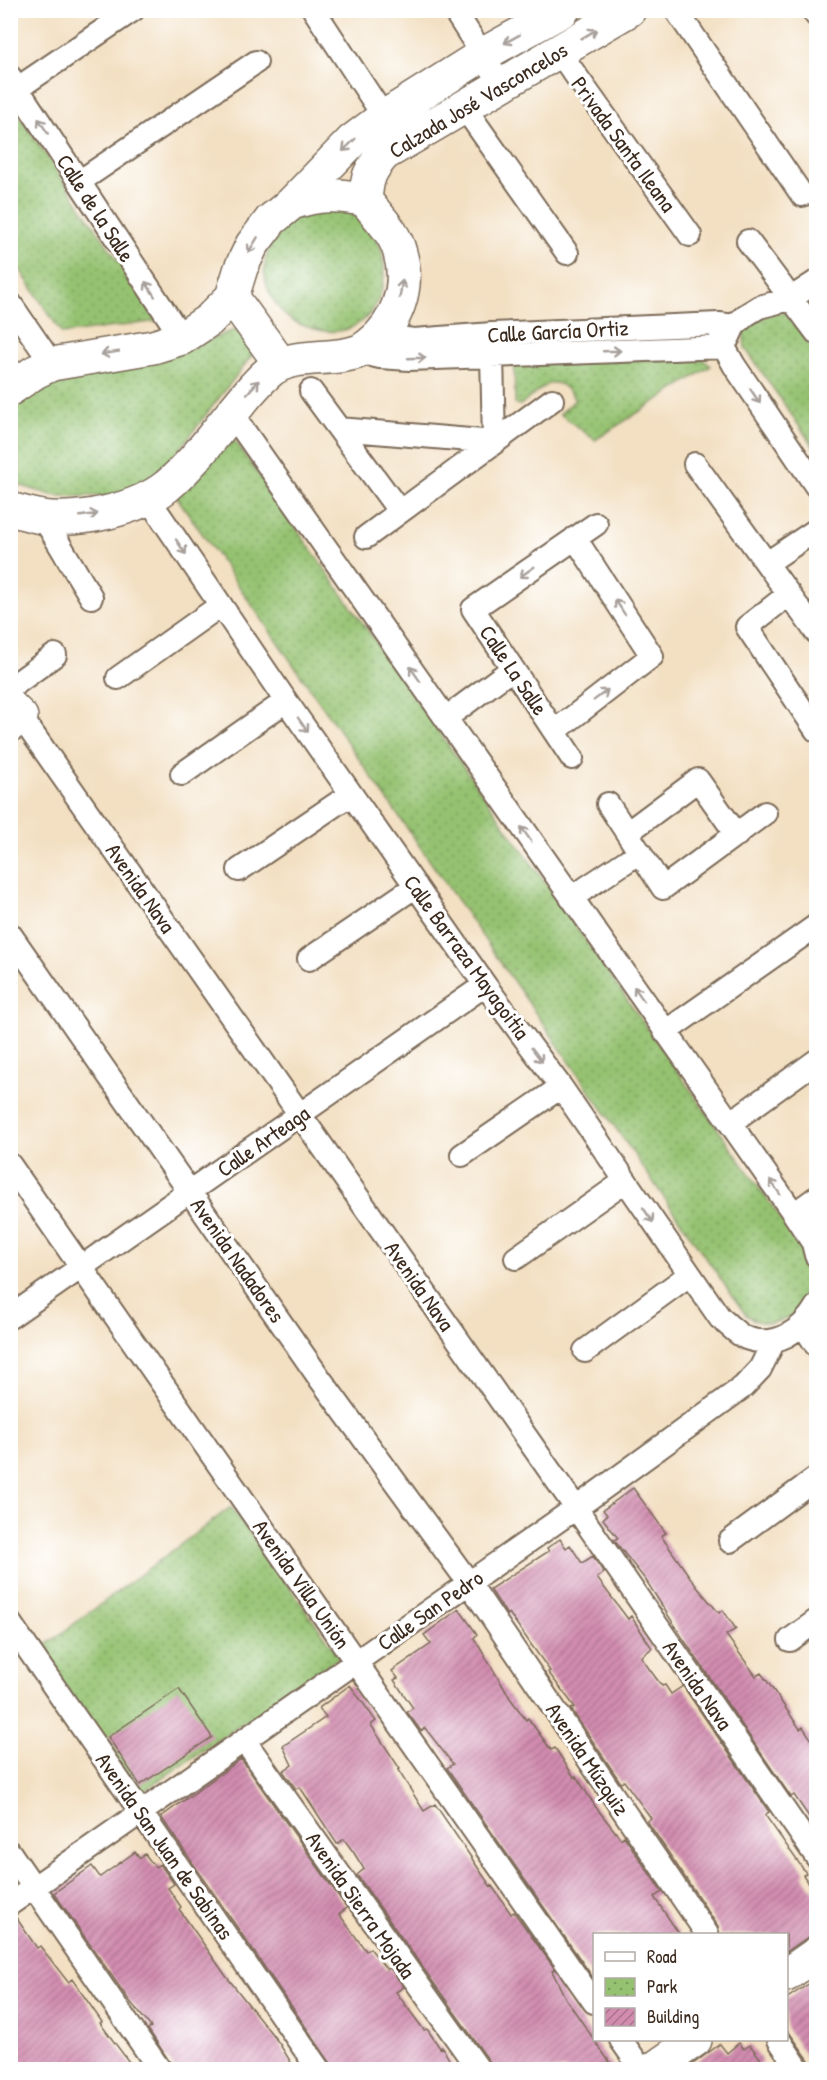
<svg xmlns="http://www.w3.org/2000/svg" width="827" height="2080" font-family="'Patrick Hand',sans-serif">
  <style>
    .park { fill: url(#park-dots); stroke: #687648; stroke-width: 1.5 }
    .building { fill: url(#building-hatch) }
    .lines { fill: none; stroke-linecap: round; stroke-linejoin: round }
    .street-casing { stroke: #7b6a58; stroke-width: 26 }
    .secondary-casing { stroke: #7b6a58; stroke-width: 36 }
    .street { stroke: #fff; stroke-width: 22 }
    .secondary { stroke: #fff; stroke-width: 33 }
    .oneway { stroke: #a79f9a }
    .labels { text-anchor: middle; stroke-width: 6; stroke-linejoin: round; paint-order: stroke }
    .street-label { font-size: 22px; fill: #3b2a1e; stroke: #fff }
  </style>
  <defs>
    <pattern id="park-dots" width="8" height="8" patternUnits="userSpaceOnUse" patternTransform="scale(1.5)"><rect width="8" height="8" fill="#95c271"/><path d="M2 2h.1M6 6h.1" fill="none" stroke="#7b9e5c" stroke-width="1.8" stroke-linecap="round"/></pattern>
    <pattern id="building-hatch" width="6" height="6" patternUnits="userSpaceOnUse" patternTransform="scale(1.5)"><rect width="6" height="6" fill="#d28cb0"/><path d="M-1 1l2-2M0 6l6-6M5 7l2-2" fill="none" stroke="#ac738f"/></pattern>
  </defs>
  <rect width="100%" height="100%" fill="#fff"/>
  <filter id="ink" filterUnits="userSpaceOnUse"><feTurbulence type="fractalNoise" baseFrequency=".0167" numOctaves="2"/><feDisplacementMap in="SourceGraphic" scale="12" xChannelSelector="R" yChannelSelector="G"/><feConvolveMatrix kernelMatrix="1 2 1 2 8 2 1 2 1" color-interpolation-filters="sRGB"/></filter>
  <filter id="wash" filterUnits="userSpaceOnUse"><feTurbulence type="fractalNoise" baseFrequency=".008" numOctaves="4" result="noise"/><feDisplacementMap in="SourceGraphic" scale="24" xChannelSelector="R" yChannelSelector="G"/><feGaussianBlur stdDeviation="1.35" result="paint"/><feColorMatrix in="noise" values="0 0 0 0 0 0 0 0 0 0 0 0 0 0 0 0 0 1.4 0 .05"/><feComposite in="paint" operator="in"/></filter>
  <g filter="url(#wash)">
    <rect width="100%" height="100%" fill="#f3e0c3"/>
    <path class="park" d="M10 102 159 321 62 334 11 256Z
      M324 207C331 208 340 208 347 211 409 238 389 345 319 330 305 327 292 323 283 313 254 279 260 245 294 219 302 213 315 211 324 207Z
      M783 311 791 317 816 353V450L745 348C745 344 743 337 744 333 748 317 770 315 783 311Z
      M239 328 256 350 176 454 135 490 112 496H55L22 486 11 478V406L44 381 169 356Z
      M702 359 711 366 595 440 560 414 575 400C555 368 544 388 520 405L515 404 514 361Z
      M232 437 805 1253C808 1265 814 1282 811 1295 806 1315 775 1327 757 1321 753 1320 748 1316 745 1314L176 496Z
      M231 1507 340 1657 139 1794 38 1651Z"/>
    <g id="blocks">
      <path class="building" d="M633 1488 666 1533 661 1536 697 1587 719 1613 723 1610 736 1629 726 1635 756 1676 761 1673 767 1681 800 1729 803 1727 816 1746V1827L794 1795 791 1797 682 1637 647 1582 614 1540 618 1538 603 1519 607 1515 603 1510Z
        M560 1539 566 1548 570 1545 582 1563 593 1556 604 1573 597 1578 628 1619 631 1616 652 1648 641 1657 650 1670 662 1686 665 1685 671 1694 683 1686 769 1812 765 1815 806 1873 803 1875 816 1894V1934L805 1939 786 1952V1935H720L718 1926 647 1821 651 1818 624 1781 621 1783 571 1709 575 1707 548 1672 550 1671 530 1643 509 1613 507 1615 490 1589 549 1551 547 1548Z
        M459 1609 477 1634 474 1638 510 1698 526 1720 528 1718 551 1750 555 1748 574 1777 576 1776 595 1806 621 1839 624 1836 662 1892 654 1897 680 1935H594V1979L447 1768 453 1764 425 1728 421 1731 407 1712 413 1708 394 1680 398 1678 392 1671 431 1644 424 1635Z
        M350 1685 376 1721 371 1725 400 1769 398 1770 424 1811 435 1804 491 1887 492 1886 511 1914 514 1912 555 1969 552 1971 566 1999 615 2070H493L490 2062 357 1875 364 1869 354 1853 344 1839 337 1844 300 1787 296 1789 283 1771 292 1765 283 1746 326 1717 319 1708Z
        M179 1689 212 1737 140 1785 108 1737Z
        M241 1759 347 1908 339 1914 366 1951 370 1948 387 1970 390 1968 404 1987 396 1992 424 2030 427 2029 440 2048 442 2047 455 2070H332L330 2062 161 1817Z
        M135 1852 140 1858 145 1854 155 1867 160 1864 174 1884 168 1888 181 1907 179 1909 226 1976 279 2043 292 2064 284 2070H175L148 2029 151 2027 128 1999 54 1893 92 1866 100 1877Z
        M15 1916 37 1948 40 1946 68 1982 72 1979 102 2022 100 2023 135 2070H10V1917Z
        M810 1983 816 1993V2070L786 2028V1999Z
        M739 2043 744 2049 750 2045 763 2062 752 2070H685L720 2044 727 2053Z"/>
    </g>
  </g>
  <g filter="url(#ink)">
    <use href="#blocks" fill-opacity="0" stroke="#7b6a58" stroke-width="1.5"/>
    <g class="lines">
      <defs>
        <path id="street" d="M314 10 384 117
          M454 10 502 85
          M676 10 802 195
          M813 10 816 15
          M559 52 690 235
          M10 77 182 338
          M18 88 133 10
          M464 107 567 253
          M79 182 256 62
          M748 241 816 332
          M10 303 52 364
          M721 334 724 347 734 365 816 486
          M382 336 414 340 492 334 719 324 734 326
          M728 339 734 326 746 315 759 307 790 299 816 282
          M359 352 380 357 409 359 724 347
          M311 391 400 512
          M232 414 794 1214 813 1243 816 1255
          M339 429 494 442 492 355
          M695 464 816 632
          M148 498 286 701 485 985 561 1087 720 1318C728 1324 737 1334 746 1338 775 1349 802 1331 816 1307
          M43 517 91 597
          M366 537 552 400
          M767 563 816 530
          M789 594 747 627 816 730
          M118 678 221 605
          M10 688 55 655
          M21 717 576 1508 816 1856
          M446 718 512 669
          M555 731 652 656 575 538
          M572 758 473 609 596 524
          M182 774 286 701
          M608 804 663 888 765 813
          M627 833 698 780 737 835
          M239 870 351 794
          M571 898 640 852
          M10 934 318 1376 469 1583 707 1934
          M309 959 416 886
          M665 1032 816 926
          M730 1123 816 1061
          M462 1155 561 1087
          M10 1165 356 1662 594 2002
          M794 1214 816 1198
          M516 1258 625 1181
          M10 1317 485 985
          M803 1325 816 1345
          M585 1351 689 1275
          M730 1541 816 1478
          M10 1623 319 2070
          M790 1640 816 1621
          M244 1740 479 2070
          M10 1853 160 2070
          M10 1904 576 1508 743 1387 760 1369 774 1341
          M621 2040 642 2070
          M779 2040 799 2070"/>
        <path id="secondary" d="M292 203C318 194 339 194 365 200
          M232 297 280 363
          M10 389 35 372 52 364 153 347 182 338 209 320 232 297 241 268 252 245 271 220 292 203 352 141 384 117 484 54 563 10
          M10 509C21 512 31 515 42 517 79 522 137 510 167 486 187 469 203 449 219 429 236 409 250 388 270 371 293 352 330 362 357 352 361 351 365 348 369 345 397 324 410 287 400 253 395 232 378 217 365 200 367 178 369 171 384 154L629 10
          M10 706 21 717 10 725
          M786 1975 816 1954
          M652 2070 695 2040"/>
      </defs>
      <use href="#street" class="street-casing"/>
      <use href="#secondary" class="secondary-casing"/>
      <use href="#street" class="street"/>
      <use href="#secondary" class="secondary"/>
    </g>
    <defs><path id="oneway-shaft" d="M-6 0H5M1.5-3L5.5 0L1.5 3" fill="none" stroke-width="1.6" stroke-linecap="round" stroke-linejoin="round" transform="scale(1.5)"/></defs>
    <g class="oneway">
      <use href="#oneway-shaft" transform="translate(589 34) rotate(-31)"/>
      <use href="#oneway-shaft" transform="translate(512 39) rotate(151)"/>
      <use href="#oneway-shaft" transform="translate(43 126) rotate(-123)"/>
      <use href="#oneway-shaft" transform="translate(349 145) rotate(136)"/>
      <use href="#oneway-shaft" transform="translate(253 245) rotate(121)"/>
      <use href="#oneway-shaft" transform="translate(150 289) rotate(-123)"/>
      <use href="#oneway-shaft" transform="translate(401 289) rotate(-81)"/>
      <use href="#oneway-shaft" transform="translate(612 351) rotate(-2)"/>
      <use href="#oneway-shaft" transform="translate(110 353) rotate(171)"/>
      <use href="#oneway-shaft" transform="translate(417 358) rotate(-2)"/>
      <use href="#oneway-shaft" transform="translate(253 387) rotate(-48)"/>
      <use href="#oneway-shaft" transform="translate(755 396) rotate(56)"/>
      <use href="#oneway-shaft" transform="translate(89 515) rotate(-8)"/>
      <use href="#oneway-shaft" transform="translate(181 547) rotate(56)"/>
      <use href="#oneway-shaft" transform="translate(527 572) rotate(145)"/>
      <use href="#oneway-shaft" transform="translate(620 607) rotate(-123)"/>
      <use href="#oneway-shaft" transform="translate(415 674) rotate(-125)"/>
      <use href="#oneway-shaft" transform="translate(601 695) rotate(-37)"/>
      <use href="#oneway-shaft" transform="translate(303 725) rotate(55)"/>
      <use href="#oneway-shaft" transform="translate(526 834) rotate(-125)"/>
      <use href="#oneway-shaft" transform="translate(639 994) rotate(-125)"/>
      <use href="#oneway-shaft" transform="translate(537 1055) rotate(53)"/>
      <use href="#oneway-shaft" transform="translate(775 1187) rotate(-125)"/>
      <use href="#oneway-shaft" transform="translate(648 1215) rotate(56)"/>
    </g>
  </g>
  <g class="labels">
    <g class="street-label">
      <text transform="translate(478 100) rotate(-31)" y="8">Calzada José Vasconcelos</text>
      <text transform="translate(624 144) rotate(54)" y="8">Privada Santa Ileana</text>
      <text transform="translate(96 208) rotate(57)" y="8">Calle de la Salle</text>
      <text transform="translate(558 331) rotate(-3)" y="8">Calle García Ortiz</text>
      <text transform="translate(514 670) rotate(56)" y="8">Calle La Salle</text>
      <text transform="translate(141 888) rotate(55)" y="8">Avenida Nava</text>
      <text transform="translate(467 957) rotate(54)" y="8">Calle Barraza Mayagoitia</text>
      <text transform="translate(263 1141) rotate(-35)" y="8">Calle Arteaga</text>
      <text transform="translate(238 1260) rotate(55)" y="8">Avenida Nadadores</text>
      <text transform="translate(420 1286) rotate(55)" y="8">Avenida Nava</text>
      <text transform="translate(302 1584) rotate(55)" y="8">Avenida Villa Unión</text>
      <text transform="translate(430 1610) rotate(-35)" y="8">Calle San Pedro</text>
      <text transform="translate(698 1685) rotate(55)" y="8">Avenida Nava</text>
      <text transform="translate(588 1759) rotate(56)" y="8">Avenida Múzquiz</text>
      <text transform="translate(165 1846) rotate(55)" y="8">Avenida San Juan de Sabinas</text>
      <text transform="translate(361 1905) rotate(55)" y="8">Avenida Sierra Mojada</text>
    </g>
  </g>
  <rect width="827" height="2080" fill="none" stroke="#fff" stroke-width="36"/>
  <rect x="593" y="1933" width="195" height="108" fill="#ffffff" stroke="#b1aaa5" stroke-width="1.5"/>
  <rect x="605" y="1952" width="30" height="9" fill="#ffffff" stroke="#b1aaa5" stroke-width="1.5"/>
  <text x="647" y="1963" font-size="18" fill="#3b2a1e">Road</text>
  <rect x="605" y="1978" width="30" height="18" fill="url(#park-dots)" stroke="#b1aaa5" stroke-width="1.5"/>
  <text x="647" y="1993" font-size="18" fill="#3b2a1e">Park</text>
  <rect x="605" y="2008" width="30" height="18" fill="url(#building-hatch)" stroke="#b1aaa5" stroke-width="1.5"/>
  <text x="647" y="2023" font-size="18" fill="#3b2a1e">Building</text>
</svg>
